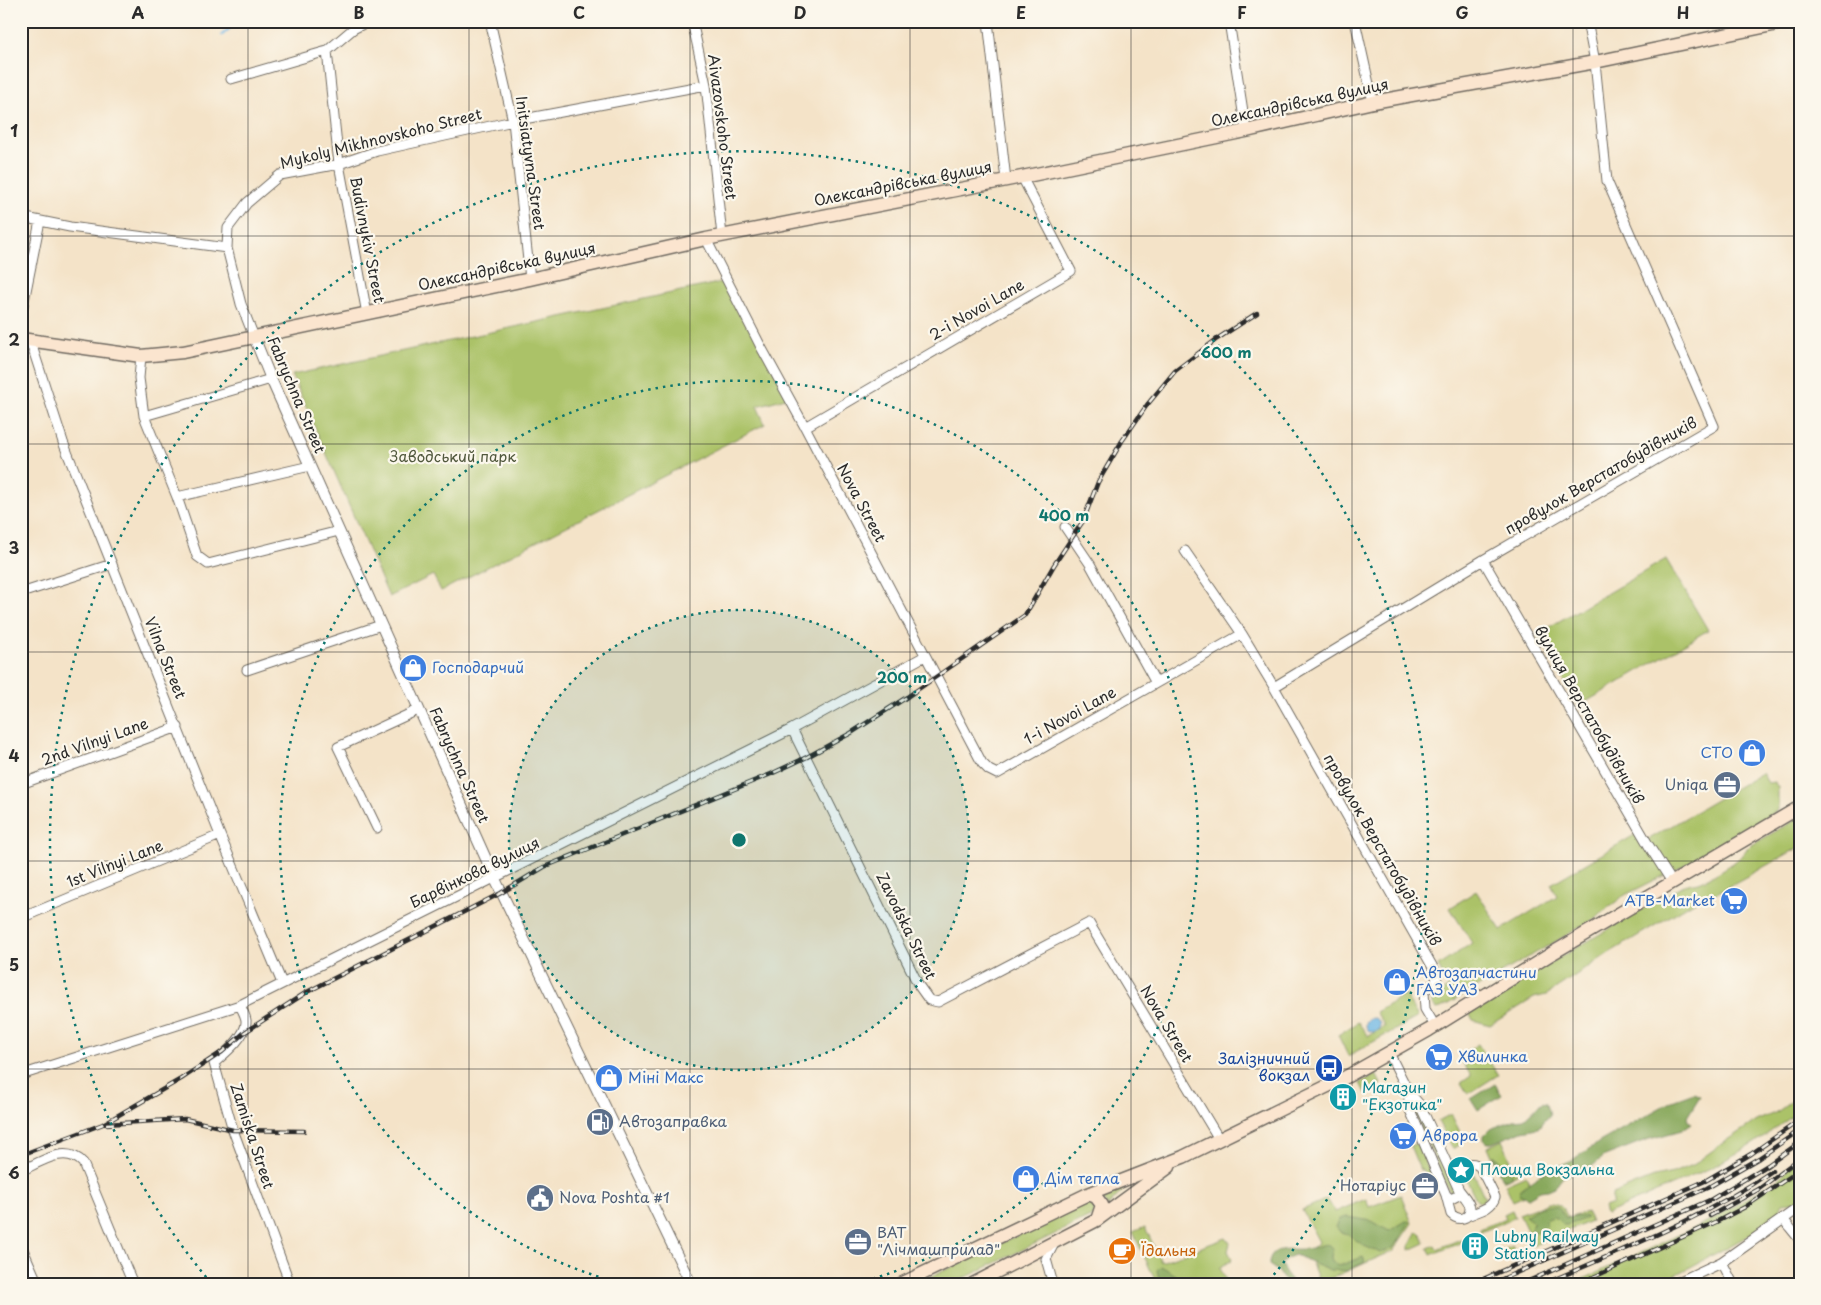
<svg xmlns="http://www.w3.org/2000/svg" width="1821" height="1305" font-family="'Playpen Sans',sans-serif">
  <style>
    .green { fill: #abc267; stroke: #6b7649 }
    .forest { fill: #88a85c; stroke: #5a6a44 }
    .water { fill: #6bb5e3; stroke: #4b7087 }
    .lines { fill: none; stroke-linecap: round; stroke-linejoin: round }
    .stream { stroke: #6bb5e3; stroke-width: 2.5 }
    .minor-casing { stroke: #716b62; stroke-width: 11 }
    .tertiary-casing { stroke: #716b62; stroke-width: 12 }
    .secondary-casing { stroke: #716b62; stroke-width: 15 }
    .minor { stroke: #fff; stroke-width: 9 }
    .tertiary { stroke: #fff; stroke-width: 10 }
    .secondary { stroke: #fbe5cf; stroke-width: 12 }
    .rail-casing { stroke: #2b2b2b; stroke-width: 4.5 }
    .rail { stroke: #fbf7ec; stroke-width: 2.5; stroke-dasharray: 8; stroke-linecap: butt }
    .grid { fill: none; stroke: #2b2b2b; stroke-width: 1; stroke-opacity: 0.55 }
    .ring { fill: none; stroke: #0f766e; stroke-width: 2.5; stroke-dasharray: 2.5 5 }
    .labels { text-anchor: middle; stroke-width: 4.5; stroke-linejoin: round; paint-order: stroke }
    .street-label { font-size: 15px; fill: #2b2b2b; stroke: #fbf7ec }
    .park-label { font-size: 15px; fill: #51583d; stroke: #fbf7ec }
    .shop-label { font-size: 15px; fill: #366cbe; stroke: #fbf7ec; text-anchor: start }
    .service-label { font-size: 15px; fill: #4e5e75; stroke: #fbf7ec; text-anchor: start }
    .transit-label { font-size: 15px; fill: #164399; stroke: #fbf7ec; text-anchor: end }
    .culture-label { font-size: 15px; fill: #0d838f; stroke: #fbf7ec; text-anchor: start }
    .food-label { font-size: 15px; fill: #c56008; stroke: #fbf7ec; text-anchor: start }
    .centre { fill: #0f766e; stroke: #fbf7ec; stroke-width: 2.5 }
    .ring-label { font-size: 15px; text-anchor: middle; font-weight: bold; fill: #0f766e; stroke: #fbf7ec; stroke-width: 4.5; stroke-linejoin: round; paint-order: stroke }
    .neatline { fill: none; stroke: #2b2b2b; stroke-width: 2 }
    .grid-label { font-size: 16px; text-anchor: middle; font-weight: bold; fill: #2b2b2b }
  </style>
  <rect width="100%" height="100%" fill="#fbf7ec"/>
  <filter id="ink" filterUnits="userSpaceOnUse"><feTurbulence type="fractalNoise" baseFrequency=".02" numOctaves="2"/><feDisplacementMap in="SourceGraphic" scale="10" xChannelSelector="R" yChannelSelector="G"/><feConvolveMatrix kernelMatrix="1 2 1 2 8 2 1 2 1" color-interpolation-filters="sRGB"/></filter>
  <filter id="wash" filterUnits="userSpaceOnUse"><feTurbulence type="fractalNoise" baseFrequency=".0096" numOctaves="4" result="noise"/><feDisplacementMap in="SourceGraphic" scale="20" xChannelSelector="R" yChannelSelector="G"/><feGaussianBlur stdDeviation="1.12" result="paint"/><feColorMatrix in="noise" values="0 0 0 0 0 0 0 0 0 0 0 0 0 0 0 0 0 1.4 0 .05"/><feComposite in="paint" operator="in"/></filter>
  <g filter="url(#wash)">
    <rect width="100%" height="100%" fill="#f4e3c8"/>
    <path class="green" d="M727 281 789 397 757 406 765 424 441 591 433 575 389 597 292 375Z
      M1666 559 1708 630 1579 706 1537 634Z
      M1762 773 1768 783 1774 782 1778 787V810L1689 863 1625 895 1601 913 1596 918 1441 1008 1437 1009 1432 1005V999L1449 987 1438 966 1472 943 1450 908 1476 891 1501 930 1557 896 1551 884 1638 833 1644 842Z
      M1800 817V847L1711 896 1699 899 1609 953 1546 995 1534 998 1490 1025 1473 1020 1470 1014V1010L1684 885C1689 883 1695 883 1699 882 1710 878 1728 867 1737 860 1742 856 1745 850 1750 846Z
      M1405 995 1418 1017 1348 1056 1338 1035 1358 1022 1368 1036 1385 1026 1376 1012Z
      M1478 1044 1498 1075 1468 1094 1461 1083 1471 1076 1459 1056Z
      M1376 1074 1381 1084 1365 1093 1360 1083Z
      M1800 1095V1111L1753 1144 1711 1168 1606 1214 1604 1207 1612 1204V1194L1654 1177 1673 1173 1694 1164 1727 1140 1756 1121 1777 1112Z
      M1418 1106 1453 1187V1191L1452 1192 1448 1189 1413 1109Z
      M1451 1114 1465 1142 1452 1149 1438 1121Z
      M1502 1140 1517 1174 1503 1181 1488 1147Z
      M1417 1143 1433 1178 1428 1180 1423 1170H1420L1410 1146Z
      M1800 1157V1199L1794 1202 1783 1203 1781 1207V1214L1746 1237 1659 1284H1573L1713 1219 1778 1179Z
      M1471 1168 1485 1198 1482 1203 1477 1201 1463 1172Z
      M1526 1175 1533 1192 1513 1201 1505 1184Z
      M1124 1189 1107 1207 1101 1195Z
      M1401 1195 1412 1223 1393 1251 1320 1283 1307 1252 1319 1242 1302 1210 1327 1199 1335 1212 1366 1199 1369 1207Z
      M1089 1201 1095 1204 1096 1210 1092 1216 952 1284H916Z
      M1548 1203C1560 1203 1563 1207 1568 1218L1586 1212 1591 1221 1534 1245 1519 1214Z
      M1512 1210 1515 1217 1481 1232 1480 1229 1506 1218 1504 1214Z
      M1145 1227 1161 1262 1226 1238 1230 1243 1228 1251 1232 1259 1220 1268 1228 1284H1157L1133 1232Z
      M1420 1232 1425 1243 1410 1250V1245L1416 1233Z
      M1461 1239 1462 1242 1431 1255 1428 1248 1435 1245 1437 1249Z
      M1512 1246 1515 1252 1502 1258 1499 1252Z"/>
    <path class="forest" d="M1495 1084 1502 1095 1478 1110 1471 1099Z
      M1694 1093 1700 1096 1687 1117 1688 1121 1692 1123 1682 1130 1646 1140 1605 1156 1591 1167 1563 1177 1556 1186 1547 1190 1540 1191 1528 1198 1519 1194 1521 1189 1539 1175 1572 1160 1601 1141 1672 1101Z
      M1542 1102 1547 1103 1550 1115 1538 1128 1522 1131 1492 1143H1487L1484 1141V1135L1490 1129 1514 1120 1524 1119Z
      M1494 1155 1504 1166 1510 1169 1512 1175 1508 1179 1501 1178 1494 1158Z
      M1546 1206 1558 1207 1566 1218 1585 1216 1587 1218 1567 1225H1563L1555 1217 1550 1218 1545 1221 1547 1225 1541 1230 1533 1233 1530 1231 1534 1223 1525 1216 1538 1208Z
      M1347 1217 1372 1221 1389 1231 1406 1221 1410 1222 1393 1248 1381 1253 1364 1246 1348 1234 1340 1232 1336 1227 1340 1219Z
      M1327 1244 1333 1248 1331 1257 1332 1262 1339 1266 1363 1257 1365 1262 1347 1271 1330 1270 1295 1255 1285 1259 1281 1265 1293 1284H1286L1279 1272 1269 1265C1269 1245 1289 1250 1304 1249 1311 1249 1320 1245 1327 1244Z
      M1161 1266 1176 1275 1181 1284H1160L1157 1270Z"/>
    <path class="water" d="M1366 1025a7 7 0 1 1 14 0a7 7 0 1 1-14 0Z"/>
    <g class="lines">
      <path class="stream" d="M222 35 238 21"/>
    </g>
  </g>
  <g filter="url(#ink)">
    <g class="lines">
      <defs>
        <path id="minor" d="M490 21 513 121 530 279
          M692 21 706 85 722 236
          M988 21 1006 180
          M1229 21 1246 131
          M1355 21 1373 102
          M327 51 339 164 367 314
          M231 79 327 51 353 29 369 21
          M21 217 70 227 227 248 228 228 247 203 280 175 339 164 377 151 513 121 706 85
          M706 239 761 347 805 427 982 763 989 770 997 774 1242 634
          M227 248 241 304 254 337
          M21 316 40 221
          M30 340 63 442 220 835 282 983
          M141 356 139 378 144 416 177 497 197 556 208 564 339 531
          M144 416 271 379
          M805 427 1071 271 1022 177
          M177 497 310 466
          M1065 527 1090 564 1156 683
          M1185 551 1242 634 1274 687 1435 971 1437 981 1424 991 1425 1009 1435 1026
          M1483 560 1649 846 1672 882
          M21 593 112 564
          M247 670 381 625
          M1274 687 1483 560 1714 426 1607 181 1595 62 1587 21
          M792 729 919 986 929 1000 938 1002 1089 923 1219 1139
          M21 784 178 727
          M377 828 338 747 418 710
          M21 918 220 835
          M240 1005C242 1010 246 1016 246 1021 247 1036 224 1054 214 1063L233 1130 290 1284
          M1389 1053 1408 1091 1420 1105 1459 1190V1195L1451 1199 1446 1195 1410 1110 1408 1091
          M21 1075 240 1005 792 729 925 656
          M21 1171C40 1162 66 1144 83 1163L133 1284
          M1451 1171C1461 1167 1471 1159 1480 1167L1495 1197C1492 1209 1478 1211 1467 1216
          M1446 1195 1451 1214C1458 1221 1470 1220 1470 1208 1470 1202 1463 1195 1459 1190
          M1783 1219 1800 1240
          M21 1245 38 1284
          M1722 1262 1733 1284
          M1053 1284 1046 1259 1055 1242"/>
        <path id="tertiary" d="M254 337 271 379 495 879 691 1284
          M1675 1284 1722 1262 1800 1207"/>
        <path id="secondary" d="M21 339 141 356 183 352 530 279 706 239 1022 177 1246 131 1373 102 1595 62 1791 21
          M1097 1220 1169 1167
          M901 1284 1088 1194 1183 1157 1346 1077 1429 1030 1551 954 1800 807
          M973 1284 1097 1220 1102 1205 1096 1197 1088 1194"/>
      </defs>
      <use href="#minor" class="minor-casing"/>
      <use href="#tertiary" class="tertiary-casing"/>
      <use href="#secondary" class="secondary-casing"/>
      <use href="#minor" class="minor"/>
      <use href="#tertiary" class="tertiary"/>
      <use href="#secondary" class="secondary"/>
      <defs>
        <path id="rail" d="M106 1124 185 1119 233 1130 304 1131
          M21 1155 103 1124 181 1079 222 1052 245 1032 307 992 501 893 544 867 771 774 807 757 851 733 907 697 1025 615 1054 565 1083 521 1098 482 1122 441 1147 405 1175 371 1217 339 1257 313
          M1710 1216 1759 1189 1800 1158
          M1472 1284 1705 1181 1751 1154 1800 1120
          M1491 1284 1707 1188 1759 1158 1800 1130
          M1522 1284 1712 1199 1768 1165 1800 1142
          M1544 1284C1621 1250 1703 1219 1772 1171
          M1578 1284 1716 1222 1745 1207 1800 1170"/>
      </defs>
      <use href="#rail" class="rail-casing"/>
      <use href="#rail" class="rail"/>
    </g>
  </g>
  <path class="grid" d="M248 21V1284M469 21V1284M690 21V1284M910 21V1284M1131 21V1284M1352 21V1284M1573 21V1284M21 236H1800M21 444H1800M21 652H1800M21 861H1800M21 1069H1800"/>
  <circle cx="739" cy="840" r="230" fill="#0f766e" fill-opacity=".12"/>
  <g class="ring">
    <circle cx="739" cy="840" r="230"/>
    <path d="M620 1283A459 459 0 1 1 858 1283"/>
    <path d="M211 1283A689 689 0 1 1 1267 1283"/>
  </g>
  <defs>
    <symbol id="shop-disc" viewBox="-11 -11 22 22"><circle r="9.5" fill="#3f7fe0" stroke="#fbf7ec"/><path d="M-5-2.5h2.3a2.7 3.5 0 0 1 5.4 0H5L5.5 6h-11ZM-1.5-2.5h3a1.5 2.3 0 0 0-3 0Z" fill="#fff"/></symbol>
    <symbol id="office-disc" viewBox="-11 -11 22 22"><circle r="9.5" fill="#5c6f8a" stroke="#fbf7ec"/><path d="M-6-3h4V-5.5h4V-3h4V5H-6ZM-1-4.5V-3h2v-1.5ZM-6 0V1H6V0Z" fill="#fff"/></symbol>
    <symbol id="supermarket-disc" viewBox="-11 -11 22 22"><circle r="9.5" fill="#3f7fe0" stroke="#fbf7ec"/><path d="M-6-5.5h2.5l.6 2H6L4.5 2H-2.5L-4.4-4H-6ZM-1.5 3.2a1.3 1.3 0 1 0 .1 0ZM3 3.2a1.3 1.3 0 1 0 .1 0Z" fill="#fff"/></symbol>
    <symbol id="bus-disc" viewBox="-11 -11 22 22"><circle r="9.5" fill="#1a4fb4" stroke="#fbf7ec"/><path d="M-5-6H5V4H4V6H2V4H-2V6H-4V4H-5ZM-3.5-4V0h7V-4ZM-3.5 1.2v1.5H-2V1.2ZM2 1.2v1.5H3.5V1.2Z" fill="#fff"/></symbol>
    <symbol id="building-disc" viewBox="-11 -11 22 22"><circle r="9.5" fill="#0f9aa8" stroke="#fbf7ec"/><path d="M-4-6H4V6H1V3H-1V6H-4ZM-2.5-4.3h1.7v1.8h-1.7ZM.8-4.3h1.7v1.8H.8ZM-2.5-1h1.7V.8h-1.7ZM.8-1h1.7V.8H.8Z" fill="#fff"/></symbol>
    <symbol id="fuel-disc" viewBox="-11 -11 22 22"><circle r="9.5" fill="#5c6f8a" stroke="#fbf7ec"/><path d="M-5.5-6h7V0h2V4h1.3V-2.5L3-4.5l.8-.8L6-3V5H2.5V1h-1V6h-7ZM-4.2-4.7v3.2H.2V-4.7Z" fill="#fff"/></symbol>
    <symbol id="sight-disc" viewBox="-11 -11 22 22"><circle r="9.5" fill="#0f9aa8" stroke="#fbf7ec"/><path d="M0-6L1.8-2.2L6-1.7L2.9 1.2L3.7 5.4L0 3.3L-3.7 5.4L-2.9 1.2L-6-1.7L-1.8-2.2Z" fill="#fff"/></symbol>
    <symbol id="civic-disc" viewBox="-11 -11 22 22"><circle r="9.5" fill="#5c6f8a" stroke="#fbf7ec"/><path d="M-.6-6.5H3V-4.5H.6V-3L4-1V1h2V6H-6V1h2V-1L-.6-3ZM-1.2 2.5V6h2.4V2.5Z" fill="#fff"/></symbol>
    <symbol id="cafe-disc" viewBox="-11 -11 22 22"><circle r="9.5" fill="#e8710a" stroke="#fbf7ec"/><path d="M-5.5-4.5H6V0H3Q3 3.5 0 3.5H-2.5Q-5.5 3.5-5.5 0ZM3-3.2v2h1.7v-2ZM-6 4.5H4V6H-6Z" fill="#fff"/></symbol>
  </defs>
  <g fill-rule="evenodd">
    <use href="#shop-disc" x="397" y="652" width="32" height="32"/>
    <use href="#shop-disc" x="1736" y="737" width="32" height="32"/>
    <use href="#office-disc" x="1711" y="769" width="32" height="32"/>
    <use href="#supermarket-disc" x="1718" y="885" width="32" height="32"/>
    <use href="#shop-disc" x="1381" y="966" width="32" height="32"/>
    <use href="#supermarket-disc" x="1423" y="1041" width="32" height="32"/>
    <use href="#bus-disc" x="1313" y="1052" width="32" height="32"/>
    <use href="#shop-disc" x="593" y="1062" width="32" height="32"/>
    <use href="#building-disc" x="1327" y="1081" width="32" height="32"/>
    <use href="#fuel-disc" x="584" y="1106" width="32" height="32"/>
    <use href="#supermarket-disc" x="1387" y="1120" width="32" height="32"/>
    <use href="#sight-disc" x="1445" y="1154" width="32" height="32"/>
    <use href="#shop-disc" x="1010" y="1163" width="32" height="32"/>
    <use href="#office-disc" x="1409" y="1170" width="32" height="32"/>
    <use href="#civic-disc" x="524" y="1182" width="32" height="32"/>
    <use href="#office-disc" x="842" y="1226" width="32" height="32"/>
    <use href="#building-disc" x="1459" y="1230" width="32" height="32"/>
    <use href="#cafe-disc" x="1106" y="1235" width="32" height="32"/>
  </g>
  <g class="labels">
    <g class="street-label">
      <text transform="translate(1300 103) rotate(-12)" y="5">Олександрівська вулиця</text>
      <text transform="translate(722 127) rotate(83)" y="5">Aivazovskoho Street</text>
      <text transform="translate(381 139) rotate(-14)" y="5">Mykoly Mikhnovskoho Street</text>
      <text transform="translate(530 163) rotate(82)" y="5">Initsiatyvna Street</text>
      <text transform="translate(903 184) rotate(-11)" y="5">Олександрівська вулиця</text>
      <text transform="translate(367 240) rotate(79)" y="5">Budivnykiv Street</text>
      <text transform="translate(507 267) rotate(-12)" y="5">Олександрівська вулиця</text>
      <text transform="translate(977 310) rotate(-30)" y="5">2-i Novoi Lane</text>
      <text transform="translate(296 395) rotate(67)" y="5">Fabrychna Street</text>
      <text transform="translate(1601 476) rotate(-30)" y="5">провулок Верстатобудівників</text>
      <text transform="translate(861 503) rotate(62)" y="5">Nova Street</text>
      <text transform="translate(165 658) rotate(68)" y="5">Vilna Street</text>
      <text transform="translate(1589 715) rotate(60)" y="5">вулиця Верстатобудівників</text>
      <text transform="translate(1070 716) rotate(-29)" y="5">1-i Novoi Lane</text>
      <text transform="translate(95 742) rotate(-20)" y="5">2nd Vilnyi Lane</text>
      <text transform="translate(459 765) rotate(66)" y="5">Fabrychna Street</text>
      <text transform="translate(1382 850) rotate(60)" y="5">провулок Верстатобудівників</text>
      <text transform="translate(115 864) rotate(-22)" y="5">1st Vilnyi Lane</text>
      <text transform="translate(475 873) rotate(-26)" y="5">Барвінкова вулиця</text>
      <text transform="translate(906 926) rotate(64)" y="5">Zavodska Street</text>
      <text transform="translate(1166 1024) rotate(59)" y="5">Nova Street</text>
      <text transform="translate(252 1136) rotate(72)" y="5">Zamiska Street</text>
    </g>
    <g class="park-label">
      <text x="453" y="462">Заводський парк</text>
    </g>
    <g class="shop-label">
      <text x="432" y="673">Господарчий</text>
      <text x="1733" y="758" text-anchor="end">СТО</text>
      <text x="1715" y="906" text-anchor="end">ATB-Market</text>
      <text x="1416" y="978">Автозапчастини<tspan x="1416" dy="17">ГАЗ УАЗ</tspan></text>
      <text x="1458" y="1062">Хвилинка</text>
      <text x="628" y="1083">Міні Макс</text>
      <text x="1422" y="1141">Аврора</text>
      <text x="1045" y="1184">Дім тепла</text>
    </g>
    <g class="service-label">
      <text x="1708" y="790" text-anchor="end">Uniqa</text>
      <text x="619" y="1127">Автозаправка</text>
      <text x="1406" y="1191" text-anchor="end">Нотаріус</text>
      <text x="559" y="1203">Nova Poshta #1</text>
      <text x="877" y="1238">ВАТ<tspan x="877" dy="17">"Лічмашприлад"</tspan></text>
    </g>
    <g class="transit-label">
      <text x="1310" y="1064">Залізничний<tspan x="1310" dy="17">вокзал</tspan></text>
    </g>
    <g class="culture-label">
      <text x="1362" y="1093">Магазин<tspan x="1362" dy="17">"Екзотика"</tspan></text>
      <text x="1480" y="1175">Площа Вокзальна</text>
      <text x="1494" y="1242">Lubny Railway<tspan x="1494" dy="17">Station</tspan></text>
    </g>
    <g class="food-label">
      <text x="1141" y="1256">Їдальня</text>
    </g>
  </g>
  <circle cx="739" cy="840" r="8" class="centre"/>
  <g class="ring-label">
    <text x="1226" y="358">600 m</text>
    <text x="1064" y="521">400 m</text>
    <text x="902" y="683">200 m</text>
  </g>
  <rect width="1821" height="1305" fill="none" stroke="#fbf7ec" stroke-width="55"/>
  <rect x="28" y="28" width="1766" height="1250" class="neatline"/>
  <g class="grid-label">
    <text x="138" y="19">A</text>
    <text x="359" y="19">B</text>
    <text x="579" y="19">C</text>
    <text x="800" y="19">D</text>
    <text x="1021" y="19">E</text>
    <text x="1242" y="19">F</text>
    <text x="1462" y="19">G</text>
    <text x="1683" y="19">H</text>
    <text x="14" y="137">1</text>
    <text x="14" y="346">2</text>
    <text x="14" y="554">3</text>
    <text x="14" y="762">4</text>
    <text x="14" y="971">5</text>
    <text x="14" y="1179">6</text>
  </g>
</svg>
